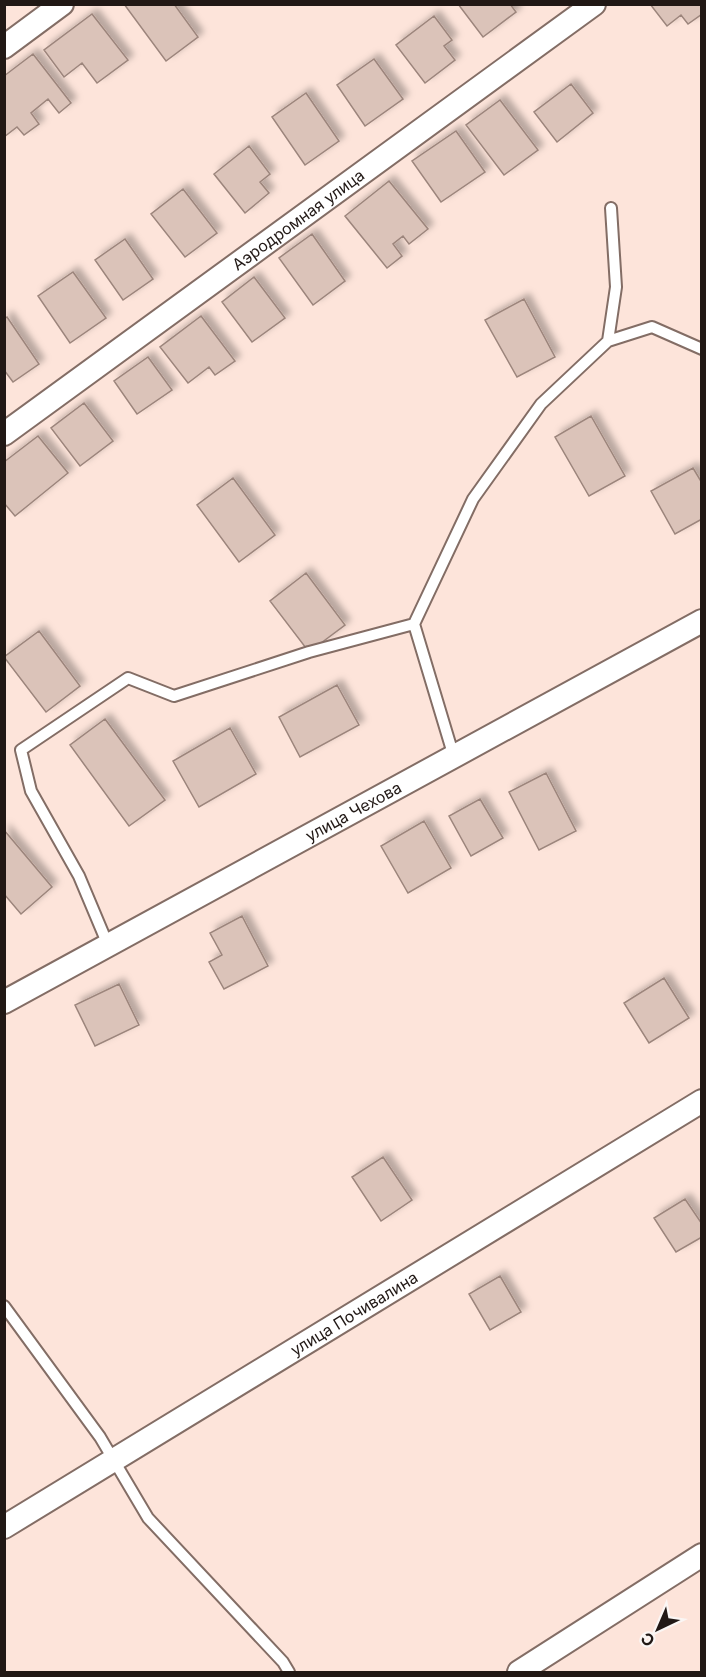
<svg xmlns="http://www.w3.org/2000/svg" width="706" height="1677" font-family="Inter,sans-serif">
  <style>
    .building { fill: #dbc3b9; stroke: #9c857c; stroke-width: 1.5; filter: url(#shadow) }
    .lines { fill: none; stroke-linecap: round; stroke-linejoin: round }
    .lane-casing { stroke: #836d65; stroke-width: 14 }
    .street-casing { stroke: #836d65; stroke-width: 26 }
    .lane { stroke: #fff; stroke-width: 10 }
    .street { stroke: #fff; stroke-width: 22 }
    .labels { text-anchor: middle; stroke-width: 5; stroke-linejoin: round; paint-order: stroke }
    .street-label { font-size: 16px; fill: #211815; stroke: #fbf6f4 }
  </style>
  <defs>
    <filter id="shadow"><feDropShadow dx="5.5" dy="-5.5" stdDeviation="3" flood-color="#0004"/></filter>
  </defs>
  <rect width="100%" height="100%" fill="#fde4da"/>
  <path class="building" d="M124 4H174L198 37 166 61Z
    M458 4H510L516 12 483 37Z
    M650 4H702V14L688 24 681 15 667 26Z
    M92 14 128 60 97 83 82 63 64 77 44 50Z
    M434 16 452 40 444 46 455 60 425 83 396 45Z
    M33 54 71 103 59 113 48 99 31 113 39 124 24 135 17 127 4 137V76Z
    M374 59 403 99 365 126 337 85Z
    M571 84 593 113 557 142 534 112Z
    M306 93 339 141 305 165 272 117Z
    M500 100 538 150 504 175 466 125Z
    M456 131 485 172 441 202 412 161Z
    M249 146 270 174 260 182 269 193 245 213 214 174Z
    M389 181 428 229 409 244 403 236 393 244 402 256 387 268 345 216Z
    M183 189 217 233 185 257 151 214Z
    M312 234 345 281 313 305 279 258Z
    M125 239 153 279 123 300 95 260Z
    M73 272 106 318 70 343 38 296Z
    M254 277 285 318 252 342 222 302Z
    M524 299 555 357 517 377 485 320Z
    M201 316 235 361 215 375 209 367 188 383 160 347Z
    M7 317 39 364 13 382 4 370V319Z
    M148 357 172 390 137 414 114 381Z
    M84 403 113 441 80 466 51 428Z
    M591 416 625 476 589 496 555 437Z
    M38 436 68 473 15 516 4 503V462Z
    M693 468 702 483V519L675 534 651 491Z
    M233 478 275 535 239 562 197 505Z
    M306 573 345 625 309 652 270 601Z
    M39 631 80 686 46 712 4 657Z
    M337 685 359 725 300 757 279 717Z
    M105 719 165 800 129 826 70 745Z
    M230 728 256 774 199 807 173 761Z
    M546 773 576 831 539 850 509 792Z
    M480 799 503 838 471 856 449 816Z
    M424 821 451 868 408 893 381 846Z
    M4 830 52 887 21 914 4 894Z
    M242 916 268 966 224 989 209 962 222 955 210 933Z
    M664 978 689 1018 649 1043 624 1003Z
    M119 984 139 1025 95 1046 75 1005Z
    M383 1157 412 1200 381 1221 352 1177Z
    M685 1199 702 1224V1237L676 1252 654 1218Z
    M500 1276 521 1312 490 1330 469 1294Z"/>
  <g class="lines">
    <defs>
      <path id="lane" d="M608 341 616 287 611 208
        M414 624 473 499 541 404 608 341 652 327 702 349
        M108 945 79 876 31 791 21 750 128 678 174 696 309 652 414 624 454 757
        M4 1306 100 1437 148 1518 283 1662 289 1672"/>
      <g id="street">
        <path d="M4 47 62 4"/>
        <path id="s1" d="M4 434 594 4"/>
        <path id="s2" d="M4 1002 702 621"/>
        <path id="s3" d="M4 1527 702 1101"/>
        <path d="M519 1672 702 1555"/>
      </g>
    </defs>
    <use href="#lane" class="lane-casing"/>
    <use href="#street" class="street-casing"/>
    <use href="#lane" class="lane"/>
    <use href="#street" class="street"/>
  </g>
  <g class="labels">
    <g class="street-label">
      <text dy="6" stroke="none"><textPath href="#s1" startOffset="364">Аэродромная улица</textPath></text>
      <text dy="6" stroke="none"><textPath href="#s2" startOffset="398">улица Чехова</textPath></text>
      <text dy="6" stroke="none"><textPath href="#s3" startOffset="410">улица Почивалина</textPath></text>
    </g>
  </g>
  <rect width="706" height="1677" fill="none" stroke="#211815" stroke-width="12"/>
  <g transform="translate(658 1629) rotate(224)" stroke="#fbf6f4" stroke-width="4.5" paint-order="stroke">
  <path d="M0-4.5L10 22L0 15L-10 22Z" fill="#211815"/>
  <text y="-9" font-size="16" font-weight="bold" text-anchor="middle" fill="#211815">С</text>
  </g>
</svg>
